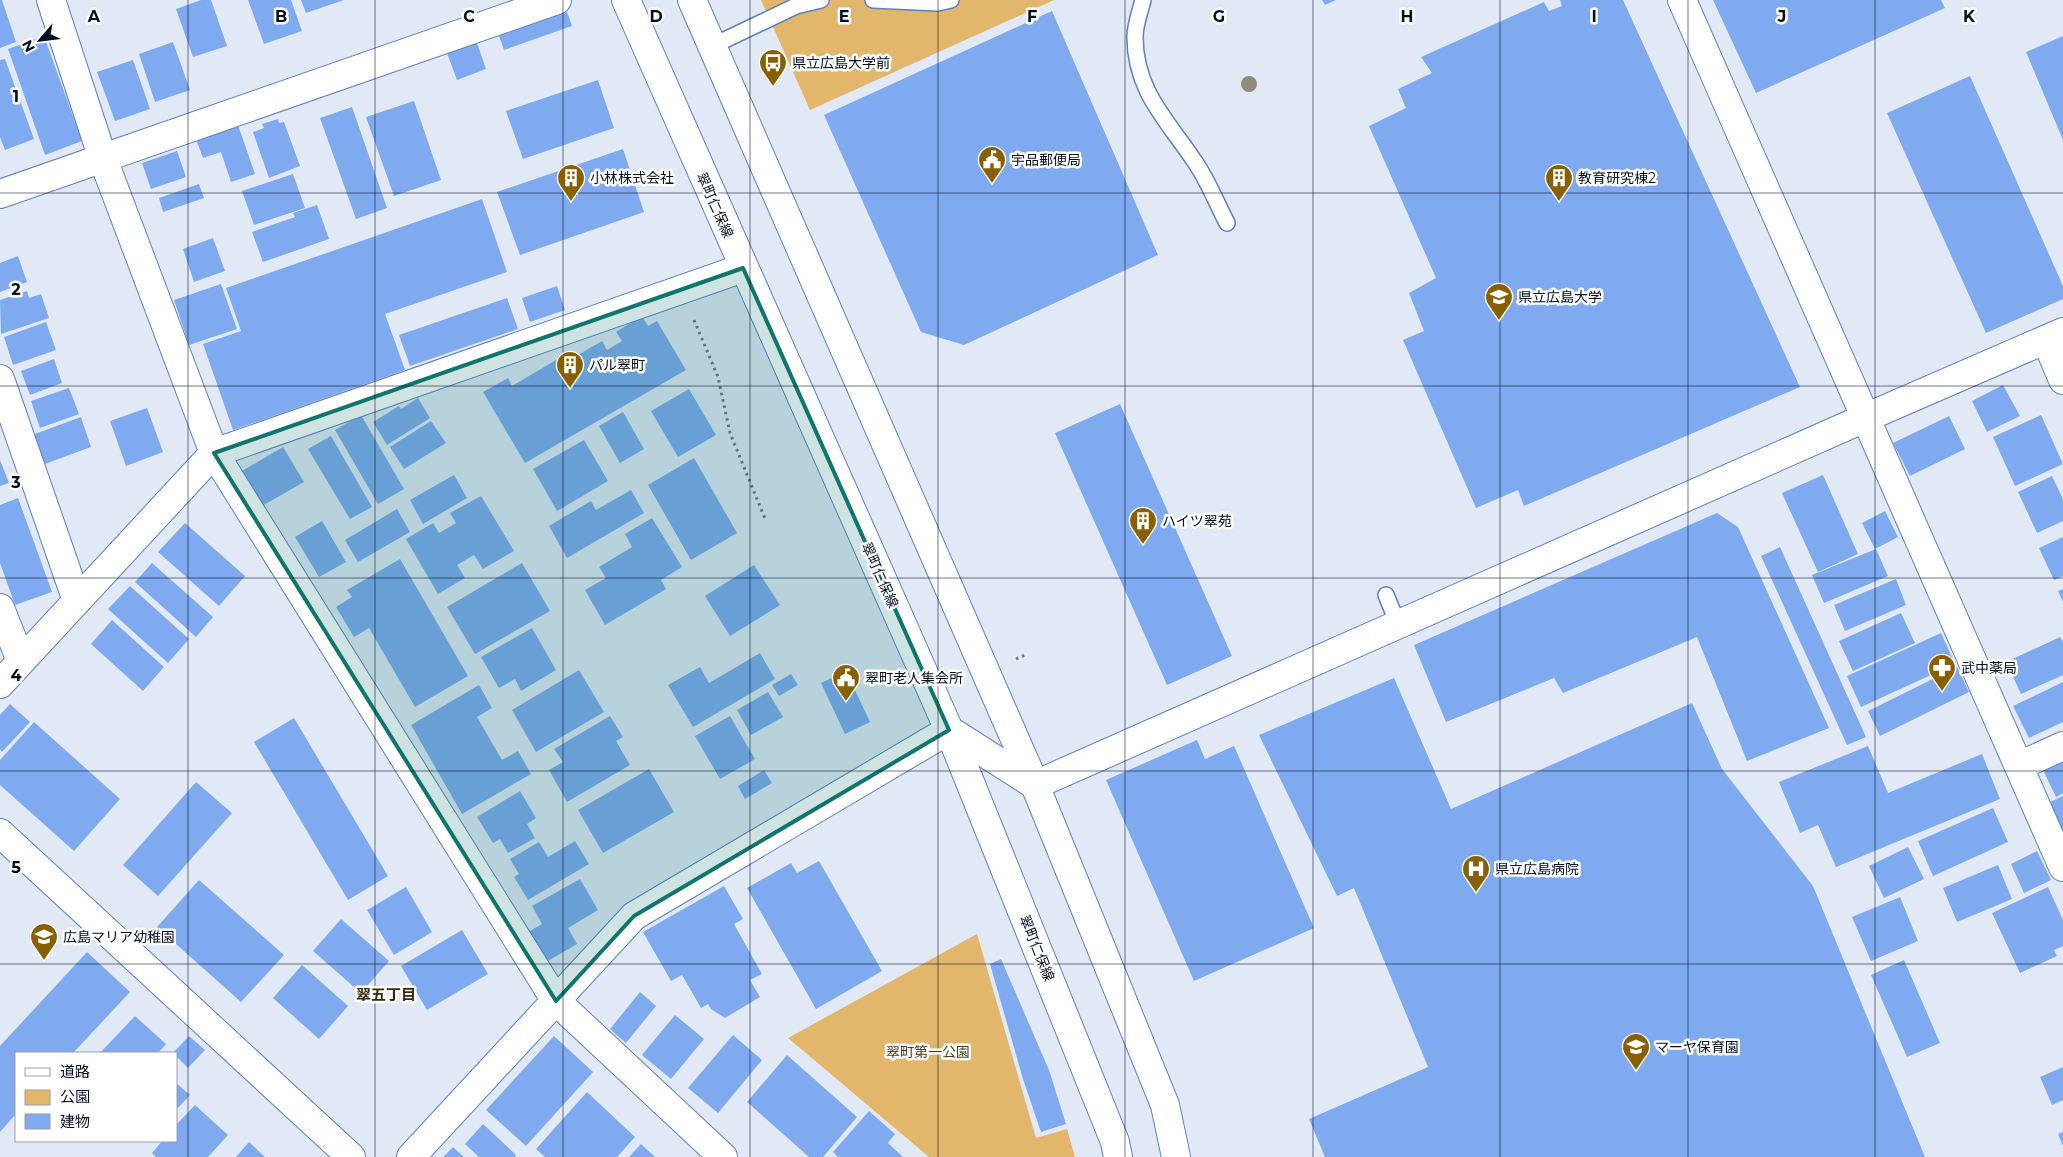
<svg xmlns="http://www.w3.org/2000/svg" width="2063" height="1157" font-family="Montserrat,'Noto Sans JP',sans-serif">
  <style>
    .green { fill: #e2b66b }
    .building { fill: #7faaf0 }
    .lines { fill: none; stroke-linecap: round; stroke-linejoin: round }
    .lane-casing { stroke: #5d81be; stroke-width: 18 }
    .street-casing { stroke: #5d81be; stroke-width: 30 }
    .secondary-casing { stroke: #5d81be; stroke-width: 30 }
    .primary-casing { stroke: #5d81be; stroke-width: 30 }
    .path { stroke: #6e7789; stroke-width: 3; stroke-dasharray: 2.5 4; stroke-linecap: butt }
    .lane { stroke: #fff; stroke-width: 15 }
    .street { stroke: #fff; stroke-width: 28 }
    .secondary { stroke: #fff; stroke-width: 28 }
    .primary { stroke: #fff; stroke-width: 28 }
    .tree { fill: #928a7e }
    .marked { fill: #0f766e; fill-opacity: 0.2; stroke: #0f766e; stroke-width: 4; stroke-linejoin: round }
    .grid { fill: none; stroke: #020c23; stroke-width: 1; stroke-opacity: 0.55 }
    .labels { text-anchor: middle; stroke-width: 5; stroke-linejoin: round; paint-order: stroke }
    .poi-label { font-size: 14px; fill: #020c23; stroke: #fff; text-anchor: start }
    .street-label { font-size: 14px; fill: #020c23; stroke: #fff }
    .park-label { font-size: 14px; fill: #513d1b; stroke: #fff }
    .neighbourhood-label { font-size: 15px; font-weight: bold; fill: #392600; stroke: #fff }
    .grid-label { font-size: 16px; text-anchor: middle; font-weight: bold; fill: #020c23; stroke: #fff; stroke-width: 5; stroke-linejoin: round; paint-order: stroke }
  </style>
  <rect width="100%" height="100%" fill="#e1e9f7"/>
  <path class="green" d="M761 0H1054L810 110Z
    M977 934 1036 1138 1067 1129 1075 1157H929L788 1038Z"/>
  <path class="building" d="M0 0H2L16 42 0 48Z
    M201 0H211L227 46 193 57 176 9Z
    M248 0H291L302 31 264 44Z
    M301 0H344L306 13Z
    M1322 0H1336L1325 5Z
    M1560 0H1623L1800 387 1524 506 1518 490 1476 508 1403 340 1424 331 1409 293 1436 278 1369 126 1406 108 1398 89 1432 73 1421 57 1544 2 1549 11 1562 6Z
    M1713 0H1941L1945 8 1756 93Z
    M1052 11 1158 255 964 345 921 332 824 115Z
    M567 12 572 26 504 50 499 36Z
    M44 36 82 141 45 155 8 49Z
    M2063 36V140L2026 52Z
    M173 42 190 90 155 102 139 54Z
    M477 43 486 69 457 80 447 53Z
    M5 59 34 139 5 150 0 137V60Z
    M133 60 150 109 115 121 97 72Z
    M1970 76 2063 286V299L1986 333 1887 113Z
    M598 80 614 128 523 159 506 111Z
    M414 101 441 180 394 196 366 117Z
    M352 107 387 208 356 219 320 118Z
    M278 119 279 123 284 122 300 166 269 178 253 132 264 128 262 124Z
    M238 125 255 174 231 182 221 152 203 158 196 139Z
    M623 149 644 212 520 255 497 192Z
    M177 151 186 177 151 189 142 163Z
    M293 174 305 208 254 225 242 191Z
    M199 184 204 198 163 212 159 198Z
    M482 199 507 272 385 314 405 370 233 430 203 344 241 331 226 288Z
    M317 205 329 239 263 262 252 232 295 217 293 213Z
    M213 238 225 271 194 282 183 249Z
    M18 256 27 282 0 292V263Z
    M221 284 237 329 189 345 174 300Z
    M557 286 565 310 530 322 522 298Z
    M27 291 29 298 41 294 49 318 1 334 0 300Z
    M507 298 518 329 410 366 399 335Z
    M642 316 648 326 657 321 686 370 525 463 483 392 508 378 512 386 568 353 571 359 602 341 607 350 622 341 616 332Z
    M46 322 56 350 13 365 4 337Z
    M54 359 62 383 30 395 21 371Z
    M2003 385 2020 416 1987 432 1972 401Z
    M69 388 79 414 40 428 31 401Z
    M689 389 716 435 678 457 651 411Z
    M418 398 430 418 387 445 373 422 399 406 401 409Z
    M1120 404 1232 656 1167 685 1055 433Z
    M147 408 163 452 126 466 110 421Z
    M623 412 644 449 620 463 599 426Z
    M361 415 404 489 378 504 335 430Z
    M2041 415 2063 464 2015 486 1993 437Z
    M1949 416 1965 449 1910 476 1893 443Z
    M81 417 91 447 42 465 32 435Z
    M431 421 446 443 404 469 390 447Z
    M331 436 372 507 350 519 308 449Z
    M584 440 608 481 557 511 533 469Z
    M283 447 304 482 262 506 242 471Z
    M694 458 737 533 691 560 648 485Z
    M0 460 9 483 0 486Z
    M454 475 467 498 423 524 410 500Z
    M1823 475 1858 554 1818 572 1782 493Z
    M2052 476 2063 499V521L2037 533 2018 492Z
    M631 490 644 513 567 558 549 526 591 501 596 510Z
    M481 496 514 551 483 569 474 555 457 565 465 578 438 594 406 539 433 523 439 533 456 523 450 513Z
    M18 498 52 592 15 605 0 563V505Z
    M397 509 410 532 358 562 345 540Z
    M1885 511 1898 537 1875 549 1862 523Z
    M1717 513 1738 527 1829 728 1747 761 1697 637 1563 693 1554 678 1446 722 1414 645Z
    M652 518 682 567 661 580 666 589 605 625 585 590 606 578 599 567 632 547 625 534Z
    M322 521 346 562 319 577 295 537Z
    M185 523 245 576 219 606 158 552Z
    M2063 537V576L2054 580 2039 548Z
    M1780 547 1866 737 1847 745 1761 556Z
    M1876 549 1888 576 1824 603 1812 575Z
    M400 559 468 676 415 707 369 628 354 637 336 607 352 597 347 590Z
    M152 563 213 617 196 637 135 582Z
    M522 563 550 611 475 654 447 607Z
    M754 565 780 605 730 636 705 596Z
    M1896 579 1906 605 1845 631 1834 605Z
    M130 586 189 639 168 663 108 609Z
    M2063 589V602L2058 591Z
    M1901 613 1915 643 1853 671 1839 641Z
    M112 620 164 667 143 691 91 644Z
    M532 628 556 670 521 691 515 679 499 688 481 657Z
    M1941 633 1955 664 1861 707 1847 676Z
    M2060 637 2063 642V675L2021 694 2006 662Z
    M760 653 775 679 693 727 668 685 700 667 709 683Z
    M1957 667 1969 692 1880 736 1868 711Z
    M579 670 604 712 536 752 512 710Z
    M846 671 870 722 845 734 821 683Z
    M791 674 798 685 779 696 772 685Z
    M1394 678 1451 809 1692 703 1722 769 1813 886 1925 1157H1325L1309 1119 1428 1067 1354 888 1337 896 1259 735Z
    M2063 682V722L2029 738 2013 706Z
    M479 685 492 708 477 717 502 760 518 751 531 774 462 814 411 725Z
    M768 692 783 717 751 735 737 710Z
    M10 704 30 722 2 752 0 749V715Z
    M610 716 623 737 616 741 630 765 567 802 549 770 563 762 554 749Z
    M730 716 755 759 720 779 695 736Z
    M294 718 388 876 348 900 254 742Z
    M34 722 120 799 74 851 0 785V760Z
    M1197 740 1205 759 1234 746 1314 928 1194 981 1106 780Z
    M1868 746 1888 793 1982 754 2000 799 1836 867 1818 825 1800 833 1779 782Z
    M2063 756V793L2056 797 2044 772 2049 762Z
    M649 769 674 812 603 853 578 810Z
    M764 770 772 783 745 799 738 786Z
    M196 782 232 813 158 896 123 865Z
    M520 791 536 818 527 824 535 838 508 853 500 839 493 843 477 817Z
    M2063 796V833L2050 802Z
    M1993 808 2008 842 1933 876 1918 841Z
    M575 841 589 864 528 900 514 877 519 874 510 859 539 842 548 857Z
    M1908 847 1924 879 1884 898 1869 866Z
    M2037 851 2051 880 2024 893 2011 864Z
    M819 861 882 971 816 1009 747 888 791 863 797 873Z
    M1998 865 2012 899 1957 922 1943 888Z
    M580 879 598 910 568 928 577 944 546 962 528 932 542 924 532 906Z
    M199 880 284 955 241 1002 157 927Z
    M724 886 743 919 734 924 762 974 750 980 760 997 725 1018 711 1009 708 1004 701 1008 682 975 671 981 643 932Z
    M406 887 432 932 394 955 367 910Z
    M2048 887 2063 920V946L2054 950 2057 956 2020 973 1992 913Z
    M1900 897 1918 941 1871 961 1852 917Z
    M341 919 389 961 361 993 313 951Z
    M462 930 488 974 427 1010 401 966Z
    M87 952 130 992 73 1053H16V1114L0 1132V1046Z
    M1001 959 1049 1070 1066 1124 1041 1132 1023 1079 990 964Z
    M1904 960 1940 1043 1907 1057 1871 975Z
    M302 965 348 1006 319 1039 273 998Z
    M640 992 656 1006 626 1043 610 1029Z
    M675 1015 704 1039 671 1079 642 1055Z
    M135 1016 166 1044 158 1053H100Z
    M733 1035 762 1060 718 1113 688 1088Z
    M189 1036 205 1050 188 1068 176 1056V1053H173Z
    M554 1036 593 1072 526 1146 486 1110Z
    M787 1055 857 1117 823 1157H809L747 1102Z
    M2063 1067V1100L2052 1105 2040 1077Z
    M176 1083 190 1095 176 1110Z
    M587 1092 635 1137 617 1157H545L536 1149Z
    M195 1105 228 1135 208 1157H156L152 1153 162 1141H176V1125Z
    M869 1111 895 1134 888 1143 903 1157H838L833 1152Z
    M483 1124 516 1155 515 1157H479L465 1144Z
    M2063 1132V1146L2058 1134Z
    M249 1142 265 1157H236Z
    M641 1144 655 1157H629Z
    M453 1147 464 1157H443Z"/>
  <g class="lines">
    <defs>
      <path id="lane" d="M873 0 938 3 951 0
        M1143 0C1140 12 1135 25 1135 37 1135 90 1166 119 1193 159 1207 178 1216 202 1227 223
        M712 46 796 6 821 0
        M1386 595 1398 624"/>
      <path id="street" d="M51 0 103 159 214 453 556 1001 723 1157
        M1682 0 2063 867
        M0 194 557 0
        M2046 340 2063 380
        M0 379 77 601
        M0 608 21 661
        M0 684 214 453 743 268
        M2019 766 2063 746
        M0 833 351 1157
        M411 1157 634 916 949 730"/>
      <path id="secondary" d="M949 730 1035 785 1865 418 2063 332"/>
      <path id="primary" d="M626 0 949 730 1115 1142 1118 1157
        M692 0 1035 785 1165 1105 1176 1157"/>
    </defs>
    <use href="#lane" class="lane-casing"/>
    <use href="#street" class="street-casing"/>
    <use href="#secondary" class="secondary-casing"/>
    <use href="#primary" class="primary-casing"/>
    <path class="path" d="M694 320 718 377 730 433 766 521
      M1016 659 1025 655"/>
    <use href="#lane" class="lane"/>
    <use href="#street" class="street"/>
    <use href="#secondary" class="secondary"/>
    <use href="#primary" class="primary"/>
  </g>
  <circle class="tree" cx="1249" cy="84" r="8"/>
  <path class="marked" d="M743 268 949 730 634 916 556 1001 214 453Z"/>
  <path class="grid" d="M188 0V1157M375 0V1157M563 0V1157M750 0V1157M938 0V1157M1125 0V1157M1313 0V1157M1500 0V1157M1688 0V1157M1875 0V1157M0 193H2063M0 386H2063M0 578H2063M0 771H2063M0 964H2063"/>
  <defs>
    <symbol id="bus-pin" viewBox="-11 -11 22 30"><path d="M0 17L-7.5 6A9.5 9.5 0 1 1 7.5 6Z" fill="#886000" stroke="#fff"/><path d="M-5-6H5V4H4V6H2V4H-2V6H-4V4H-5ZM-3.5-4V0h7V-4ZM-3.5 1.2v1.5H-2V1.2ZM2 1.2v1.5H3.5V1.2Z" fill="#fff"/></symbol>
    <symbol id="civic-pin" viewBox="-11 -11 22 30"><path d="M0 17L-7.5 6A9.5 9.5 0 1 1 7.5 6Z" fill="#886000" stroke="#fff"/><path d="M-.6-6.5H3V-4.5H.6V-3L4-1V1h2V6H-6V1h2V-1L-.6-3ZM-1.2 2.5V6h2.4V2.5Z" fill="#fff"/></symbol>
    <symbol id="building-pin" viewBox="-11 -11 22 30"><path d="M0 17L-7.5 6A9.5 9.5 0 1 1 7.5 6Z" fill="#886000" stroke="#fff"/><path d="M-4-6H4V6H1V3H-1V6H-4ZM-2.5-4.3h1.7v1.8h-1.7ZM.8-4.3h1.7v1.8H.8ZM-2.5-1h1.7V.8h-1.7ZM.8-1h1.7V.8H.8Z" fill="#fff"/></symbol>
    <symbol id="university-pin" viewBox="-11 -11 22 30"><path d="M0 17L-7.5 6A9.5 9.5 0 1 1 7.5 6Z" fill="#886000" stroke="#fff"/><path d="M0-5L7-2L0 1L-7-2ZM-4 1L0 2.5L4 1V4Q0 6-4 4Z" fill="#fff"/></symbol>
    <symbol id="pharmacy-pin" viewBox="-11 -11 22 30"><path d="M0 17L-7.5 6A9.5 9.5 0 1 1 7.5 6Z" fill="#886000" stroke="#fff"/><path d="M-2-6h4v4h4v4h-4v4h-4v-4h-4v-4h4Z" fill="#fff"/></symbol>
    <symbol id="hospital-pin" viewBox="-11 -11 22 30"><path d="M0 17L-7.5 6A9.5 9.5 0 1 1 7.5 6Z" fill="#886000" stroke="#fff"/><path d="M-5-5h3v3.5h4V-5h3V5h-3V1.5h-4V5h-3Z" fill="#fff"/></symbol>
    <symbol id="school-pin" viewBox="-11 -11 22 30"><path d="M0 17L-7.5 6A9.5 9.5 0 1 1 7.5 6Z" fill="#886000" stroke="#fff"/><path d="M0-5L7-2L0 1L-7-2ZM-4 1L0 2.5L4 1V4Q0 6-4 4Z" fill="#fff"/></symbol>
  </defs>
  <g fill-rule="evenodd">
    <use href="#bus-pin" x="757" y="47" width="32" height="43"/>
    <use href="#civic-pin" x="976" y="144" width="32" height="43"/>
    <use href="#building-pin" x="555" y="162" width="32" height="43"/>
    <use href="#building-pin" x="1543" y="162" width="32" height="43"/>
    <use href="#university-pin" x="1483" y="281" width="32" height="43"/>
    <use href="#building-pin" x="554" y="349" width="32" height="43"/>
    <use href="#building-pin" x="1127" y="505" width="32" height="43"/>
    <use href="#pharmacy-pin" x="1926" y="652" width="32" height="43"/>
    <use href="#civic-pin" x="830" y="662" width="32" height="43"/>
    <use href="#hospital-pin" x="1460" y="853" width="32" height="43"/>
    <use href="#school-pin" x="28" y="921" width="32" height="43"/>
    <use href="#school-pin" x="1620" y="1031" width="32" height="43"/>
  </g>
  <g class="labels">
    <g class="poi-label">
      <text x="792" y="68">県立広島大学前</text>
      <text x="1011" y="165">宇品郵便局</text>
      <text x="590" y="183">小林株式会社</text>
      <text x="1578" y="183">教育研究棟2</text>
      <text x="1518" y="302">県立広島大学</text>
      <text x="589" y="370">パル翠町</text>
      <text x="1162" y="526">ハイツ翠苑</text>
      <text x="1961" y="673">武中薬局</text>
      <text x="865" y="683">翠町老人集会所</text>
      <text x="1495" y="874">県立広島病院</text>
      <text x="63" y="942">広島マリア幼稚園</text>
      <text x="1655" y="1052">マーヤ保育園</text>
    </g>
    <g class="street-label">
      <text transform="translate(715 205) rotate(66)" y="5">翠町仁保線</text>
      <text transform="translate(880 575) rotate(66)" y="5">翠町仁保線</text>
      <text transform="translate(1037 948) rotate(68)" y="5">翠町仁保線</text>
    </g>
    <g class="park-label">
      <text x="928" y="1057">翠町第一公園</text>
    </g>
    <g class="neighbourhood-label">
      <text x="386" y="1000">翠五丁目</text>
    </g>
  </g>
  <g class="grid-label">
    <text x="94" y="22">A</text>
    <text x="281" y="22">B</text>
    <text x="469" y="22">C</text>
    <text x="656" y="22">D</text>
    <text x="844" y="22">E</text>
    <text x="1032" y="22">F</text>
    <text x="1219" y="22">G</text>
    <text x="1407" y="22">H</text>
    <text x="1594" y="22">I</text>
    <text x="1782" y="22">J</text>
    <text x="1969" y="22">K</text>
    <text x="16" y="102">1</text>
    <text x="16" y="295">2</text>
    <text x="16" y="488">3</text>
    <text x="16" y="681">4</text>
    <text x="16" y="873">5</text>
  </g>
  <rect x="15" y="1052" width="162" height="90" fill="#ffffff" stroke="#9a9ea7"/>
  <rect x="25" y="1068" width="25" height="8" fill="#ffffff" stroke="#9a9ea7"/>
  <text x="60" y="1077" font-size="15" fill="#020c23">道路</text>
  <rect x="25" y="1090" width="25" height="15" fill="#e2b66b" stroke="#9a9ea7"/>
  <text x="60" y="1102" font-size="15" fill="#020c23">公園</text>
  <rect x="25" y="1114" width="25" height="15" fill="#7faaf0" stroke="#9a9ea7"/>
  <text x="60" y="1127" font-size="15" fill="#020c23">建物</text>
  <g transform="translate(40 40) rotate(242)" stroke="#ffffff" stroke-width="4" paint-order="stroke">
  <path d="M0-4L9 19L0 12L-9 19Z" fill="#020c23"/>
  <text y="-8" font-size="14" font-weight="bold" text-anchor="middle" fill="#020c23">N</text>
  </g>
</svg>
